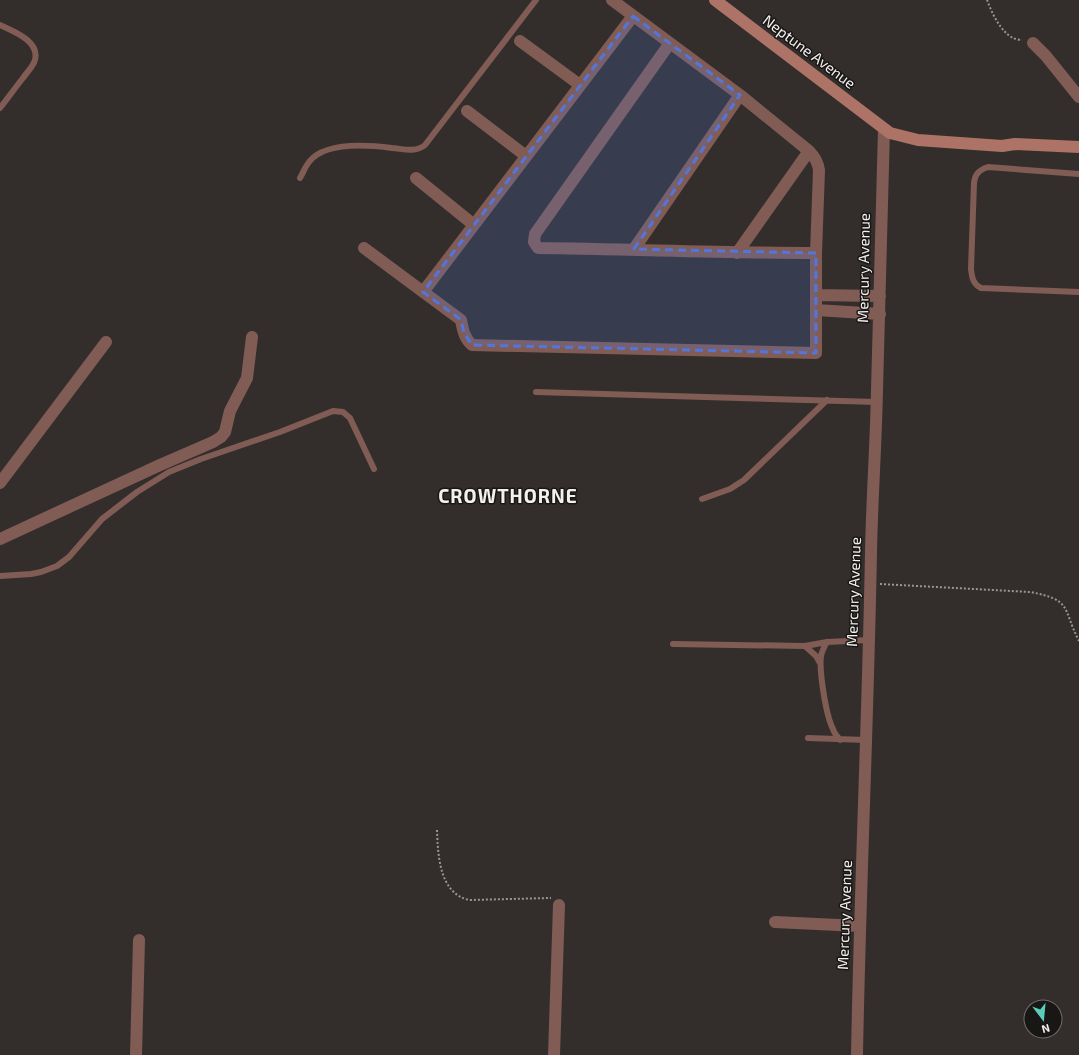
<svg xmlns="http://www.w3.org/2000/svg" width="1079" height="1055" font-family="'Exo 2',sans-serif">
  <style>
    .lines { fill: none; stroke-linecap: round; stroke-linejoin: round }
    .path { stroke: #9a9694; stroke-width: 2; stroke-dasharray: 2 2; stroke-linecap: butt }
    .lane { stroke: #815c54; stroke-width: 6 }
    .street { stroke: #815c54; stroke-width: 12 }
    .secondary { stroke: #ae7367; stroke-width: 12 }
    .marked { fill: #5276de; fill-opacity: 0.2; stroke: #5276de; stroke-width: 3; stroke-dasharray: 8 5; stroke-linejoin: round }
    .labels { text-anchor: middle; stroke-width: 3; stroke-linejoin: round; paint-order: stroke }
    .street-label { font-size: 15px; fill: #f3f0ee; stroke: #191716 }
    .district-label { font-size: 19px; font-weight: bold; letter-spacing: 1px; fill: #f3f0ee; stroke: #191716 }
  </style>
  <rect width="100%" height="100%" fill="#332e2c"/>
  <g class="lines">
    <path class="path" d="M987 0C992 13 1000 31 1013 38 1015 39 1019 40 1022 40
      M880 584 1030 592C1073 600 1062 608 1079 641
      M437 830C438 855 439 893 469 900L551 898"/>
    <path class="lane" d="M0 25C13 31 40 41 35 60 33 67 27 72 23 78 15 88 8 98 0 108
      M1079 174 988 167C979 170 975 174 974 183L971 269C972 278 973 284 981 288L1079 292
      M300 178C303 173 305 167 309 162 325 141 369 145 392 148 404 149 415 153 425 145L536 0
      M536 392 877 402
      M702 499 730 489 744 480 827 400
      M0 576 31 574 41 572 57 566 69 557 102 519 137 492 169 472 201 459 280 432 333 411 343 412 350 418 374 469
      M827 642C824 647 822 651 821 656 819 671 826 716 833 729 834 733 837 736 840 740
      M673 644 805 646 827 642 869 640
      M805 646 816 656 820 663
      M808 738 866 740"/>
    <path class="street" d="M520 41 580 85
      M670 43 535 234 534 242 538 248C631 249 723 253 816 253
      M1033 43 1046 56 1079 97
      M467 111 526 156
      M416 178 474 225
      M364 248 461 320C463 330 464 338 472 345L816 353V253L819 170C818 162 815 157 809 151L740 95 612 0
      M634 249 740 95
      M737 253 809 151
      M423 292 633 16
      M816 295 880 296
      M816 310 880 314
      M0 483 106 342
      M0 539 160 465 213 442 221 437 225 432 230 411 247 378 252 337
      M775 922 859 926
      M136 1055 139 940
      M554 1055 559 905
      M857 1055C860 887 868 720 871 552 872 498 876 444 877 390 880 303 881 216 884 129"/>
    <path class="secondary" d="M715 0 890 133 918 140 1002 146 1015 144 1079 147"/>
  </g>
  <path class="marked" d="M633 16 740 95 634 249 816 253V353L472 345 464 333 461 320 423 292Z"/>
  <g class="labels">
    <g class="street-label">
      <text transform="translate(809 52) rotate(37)" y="5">Neptune Avenue</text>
      <text transform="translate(864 268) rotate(-89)" y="5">Mercury Avenue</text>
      <text transform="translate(854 592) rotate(-88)" y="5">Mercury Avenue</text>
      <text transform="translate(845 915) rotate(-88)" y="5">Mercury Avenue</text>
    </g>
    <g class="district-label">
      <text x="508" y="503">CROWTHORNE</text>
    </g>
  </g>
  <g transform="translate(1043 1019) rotate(164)"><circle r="19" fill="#191716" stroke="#706e6c"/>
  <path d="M0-3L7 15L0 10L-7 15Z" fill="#5bcebb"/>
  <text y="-6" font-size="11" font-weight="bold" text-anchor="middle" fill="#f3f0ee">N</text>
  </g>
</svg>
